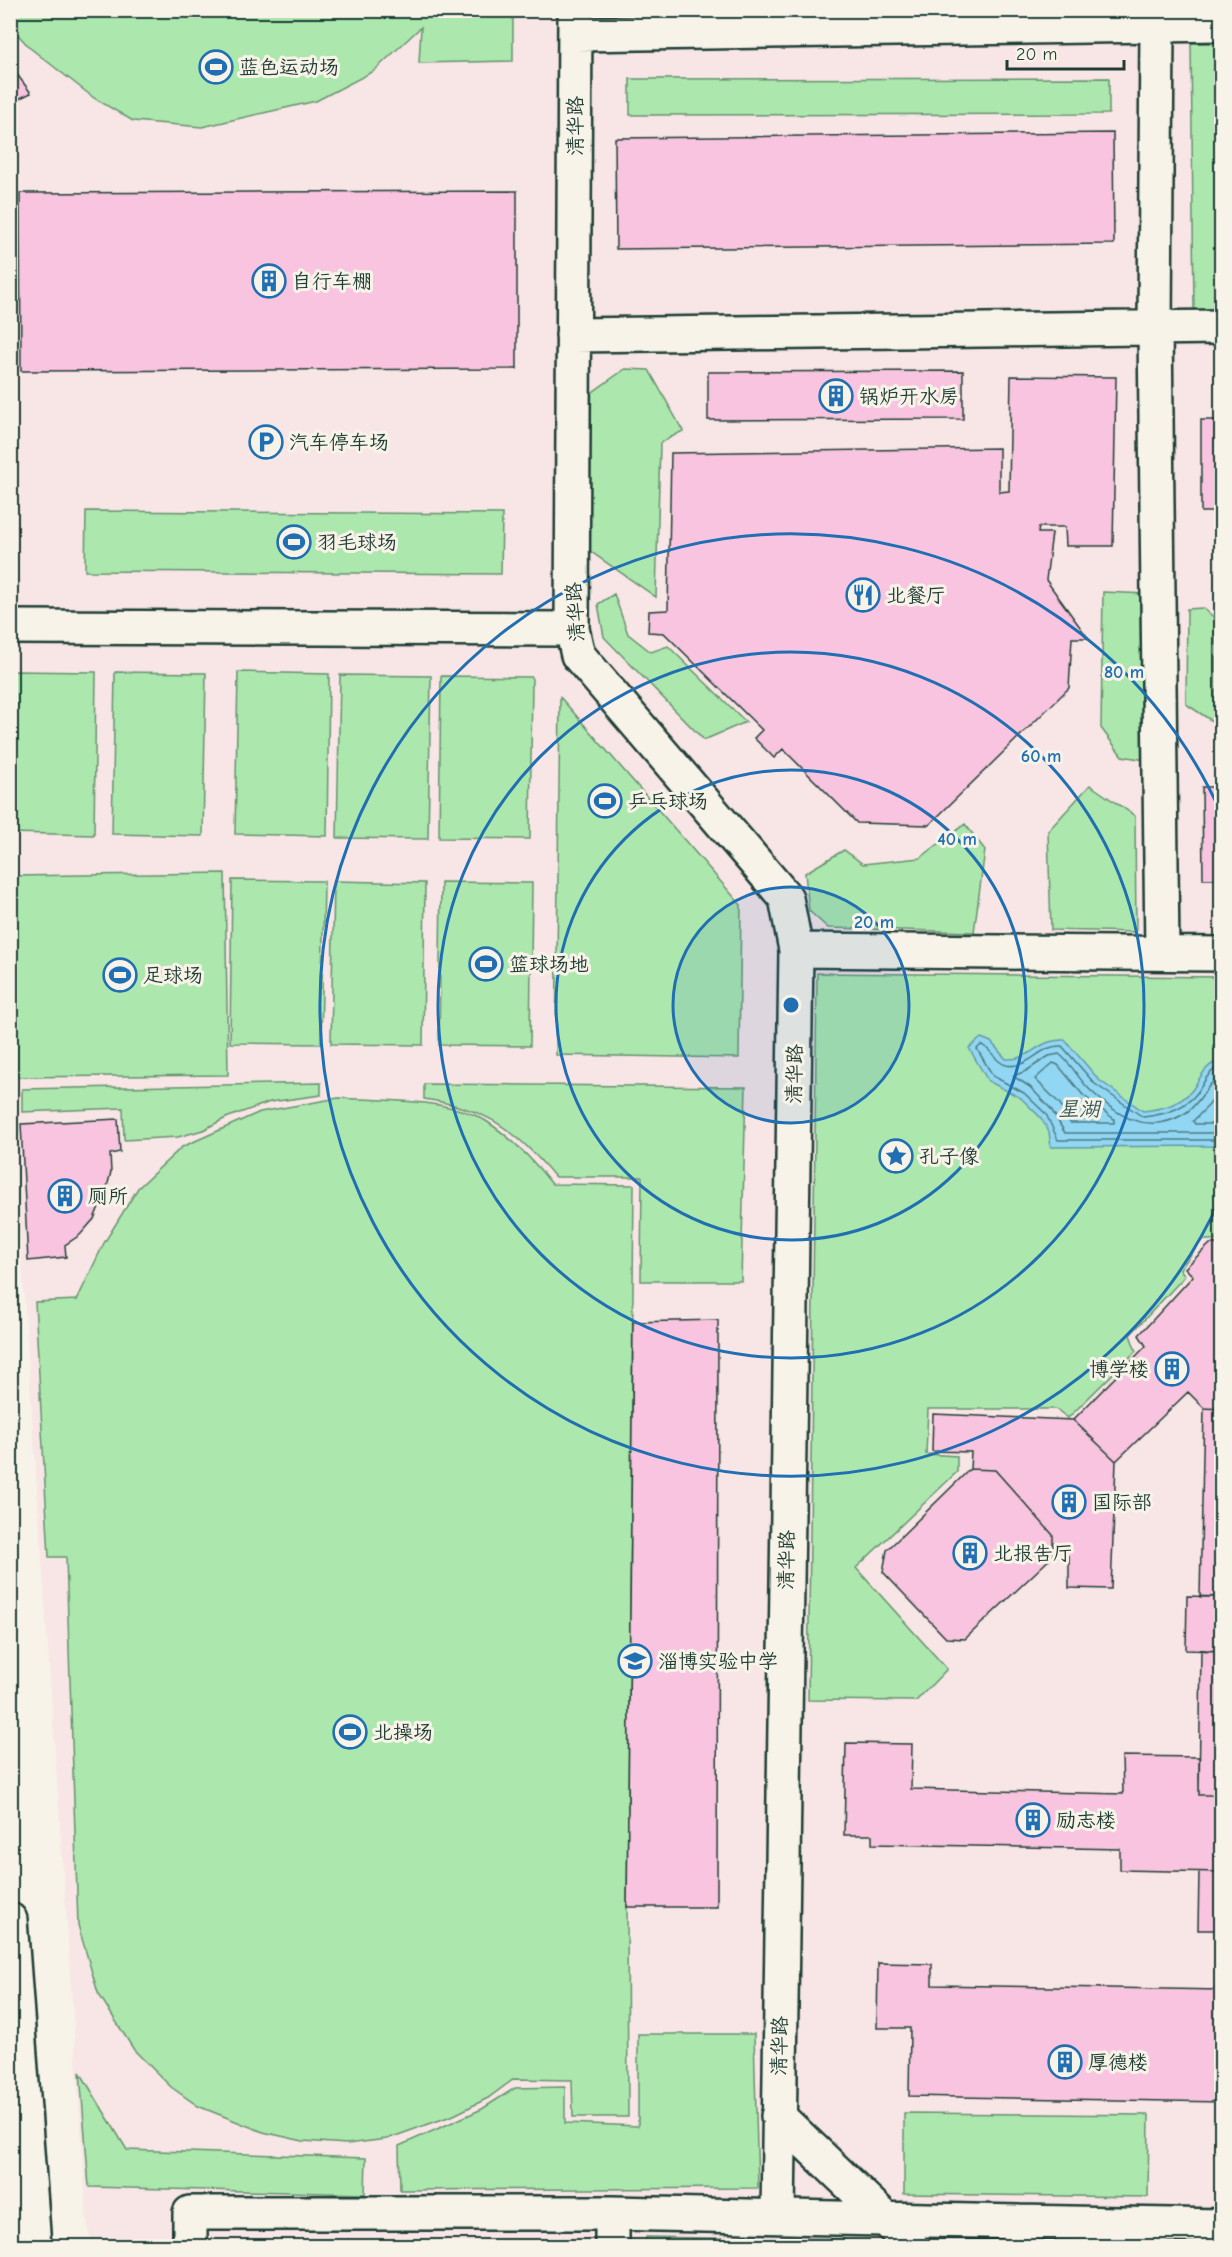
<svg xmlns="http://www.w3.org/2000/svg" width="1232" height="2257" font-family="'Comic Neue','LXGW WenKai TC',sans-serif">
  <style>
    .built { fill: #f8e5e5 }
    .green { fill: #ace7ad; stroke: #669270; stroke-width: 1.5 }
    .water { fill: #91d6f3; stroke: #6399a7; stroke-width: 1.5 }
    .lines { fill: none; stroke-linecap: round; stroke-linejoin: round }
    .shore { stroke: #4d7a80; stroke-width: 1.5 }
    .building { fill: #f9c4df; stroke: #1f3d34; stroke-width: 1.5 }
    .minor-casing { stroke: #1f3d34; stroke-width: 38 }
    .minor { stroke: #f7f3e8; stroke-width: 33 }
    .ring { fill: none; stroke: #1f6fb2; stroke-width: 3 }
    .labels { text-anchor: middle; stroke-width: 6; stroke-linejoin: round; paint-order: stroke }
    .poi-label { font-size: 20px; fill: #1f3d34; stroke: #f7f3e8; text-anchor: start }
    .street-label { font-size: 20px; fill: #1f3d34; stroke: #f7f3e8 }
    .water-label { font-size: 21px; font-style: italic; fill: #365c5a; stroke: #f7f3e8 }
    .centre { fill: #1f6fb2; stroke: #f7f3e8; stroke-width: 3 }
    .ring-label { font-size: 18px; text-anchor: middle; font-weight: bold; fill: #1f6fb2; stroke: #f7f3e8; stroke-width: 6; stroke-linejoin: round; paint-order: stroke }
  </style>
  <rect width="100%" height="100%" fill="#f7f3e8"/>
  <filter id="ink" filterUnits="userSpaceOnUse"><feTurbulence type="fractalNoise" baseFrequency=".0167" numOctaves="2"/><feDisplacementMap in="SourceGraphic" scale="12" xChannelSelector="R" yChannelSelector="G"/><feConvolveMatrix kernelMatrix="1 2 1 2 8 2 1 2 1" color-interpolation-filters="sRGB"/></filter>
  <g filter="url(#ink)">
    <path class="built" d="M10 11H1221V2246H92L87 2220 11 1103Z"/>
    <path class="green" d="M11 10 513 11V61L419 63 421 27 374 71 316 101 202 127 133 121 94 98 30 48 11 27Z
      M1191 43H1221V310L1194 311Z
      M1109 78V114L630 115V79Z
      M625 369 649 370 683 431 660 443 656 597 587 549 590 394Z
      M86 511 502 514 501 574 85 571Z
      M1103 592 1146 594V760L1122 756 1101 728Z
      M614 594 628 634 651 652 668 646 746 722 704 740 604 637 598 604Z
      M1203 608 1216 619 1215 723 1186 704 1187 609Z
      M11 671 96 672 94 835 11 833Z
      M115 672 206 673 203 836 112 834Z
      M238 672 329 674 327 836 235 834Z
      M340 675 431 676 428 839 337 838Z
      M441 676 532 677 530 839 439 838Z
      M560 697 741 905 739 1058 556 1055Z
      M1090 785 1135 816 1136 932 1051 930 1048 831Z
      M965 824 985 850 974 932 828 928 809 911 805 873 844 850 863 864 920 858Z
      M225 873 228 1075 15 1077 12 876Z
      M232 880 324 881 321 1044 230 1043Z
      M334 881 425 883 423 1045 331 1044Z
      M441 882 532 883 530 1046 439 1045Z
      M817 973 1221 977V1240H1202L1180 1269 1185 1276 1130 1335 1136 1351 1068 1418 1056 1409H928L926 1454 957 1456V1472L856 1568 947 1669 916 1701 808 1700Z
      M321 1083V1095L270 1102 226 1118 203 1130 178 1137 124 1140 123 1108 22 1112V1089Z
      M424 1084 746 1087 741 1281H641L642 1177H555C515 1129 486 1108 424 1099Z
      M338 1098C380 1101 451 1098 486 1121 512 1138 534 1161 552 1184L634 1185 627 1907 628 2117H573L572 2080 514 2079 488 2098 454 2115 387 2139 347 2144 303 2141 263 2132 198 2106 171 2087 134 2050 98 1993 78 1925 66 1557H49L35 1302 77 1300 104 1243 138 1188 182 1147 260 1112Z
      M638 2034H754L758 2188 400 2190 399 2146 482 2109 515 2088 565 2087V2123L638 2126Z
      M80 2072 127 2150 366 2158 365 2194 89 2187Z
      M904 2113 1149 2115 1148 2197 904 2194Z
      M646 2237 762 2239V2246H645Z
      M787 2238 844 2239 852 2246H787Z"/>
    <path class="water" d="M981 1038 991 1042 1006 1059C1031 1061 1038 1038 1065 1040L1099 1080 1143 1111C1161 1109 1181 1105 1193 1089 1202 1075 1205 1065 1221 1060V1146L1051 1147 1049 1132 1041 1118 1021 1098 988 1081 969 1048Z"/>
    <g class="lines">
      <path class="shore" d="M1053 1063 1058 1065 1083 1095 1114 1119V1123H1070L1060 1104 1035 1079Z
        M1222 1066C1207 1071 1205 1082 1197 1093 1184 1110 1163 1115 1143 1117L1095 1084 1062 1046C1040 1044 1029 1070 1006 1065 994 1062 992 1048 981 1045L977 1049 993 1076 1024 1093 1046 1114 1058 1140H1222
        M1222 1074C1206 1083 1201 1104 1184 1114 1147 1136 1117 1116 1089 1089 1078 1078 1071 1063 1059 1054L1049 1056 1026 1071 1013 1076 1030 1087 1051 1109 1065 1133H1222
        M1222 1085 1209 1105 1193 1121 1195 1124H1222"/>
    </g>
    <path class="building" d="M10 65 31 93 10 103Z
      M1113 133 1114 244 616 249 615 138Z
      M517 191V369L21 371 20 193Z
      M963 371V419L708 420V372Z
      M1011 376 1116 377 1113 546H1066L1065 527H1039L1038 533H1052L1046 580 1088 638H1072L1069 688 929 825 857 823 783 749 774 758 754 738 762 730 664 633 648 632 649 611 668 610 671 453 999 448V492L1009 491Z
      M1201 420H1222V512H1201Z
      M1202 787H1222V879H1203Z
      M118 1119 120 1152 110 1154 111 1172 107 1187 94 1219 80 1235 65 1245 66 1257 28 1261 21 1124Z
      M1210 1244H1222V1409L1204 1408 1188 1392 1116 1461 1073 1420 1146 1346 1139 1335 1193 1276 1185 1268Z
      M718 1320 717 1907H627L633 1322Z
      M1204 1408 1222 1409 1220 1597H1200Z
      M933 1414 1073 1420 1116 1461 1111 1589 1069 1588V1556H1053V1535L995 1470 970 1469 971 1452 932 1451Z
      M970 1469 995 1470 1053 1535V1556L965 1639 946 1638 883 1572 887 1550Z
      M1187 1596 1222 1597V1651L1186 1650Z
      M1201 1650 1222 1651 1221 1795H1199Z
      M846 1743 912 1744 911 1789 1123 1794 1122 1756 1199 1757V1795H1221L1222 1872 1120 1870V1849L872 1844V1835H844Z
      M1199 1872H1221L1222 1930H1198Z
      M878 1963 932 1964V1985L1222 1990V2102L909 2096 910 2028H877Z"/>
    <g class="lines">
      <defs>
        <path id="minor" d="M575 10 572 629 578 655 786 898 796 950 778 2215
          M1157 25 1155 327 1162 953
          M575 34 1222 24
          M573 335 1222 327
          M10 627 572 629
          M796 950 1222 954
          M10 1920 34 2246
          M778 2116 886 2219 911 2246
          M190 2246V2213H612L1019 2222
          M612 2246V2213
          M1019 2246V2222L1222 2226"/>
      </defs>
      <use href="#minor" class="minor-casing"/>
      <use href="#minor" class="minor"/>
    </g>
  </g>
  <circle cx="791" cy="1005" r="118" fill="#1f6fb2" fill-opacity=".12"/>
  <g class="ring">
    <circle cx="791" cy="1005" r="118"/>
    <circle cx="791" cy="1005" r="235"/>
    <circle cx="791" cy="1005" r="353"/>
    <path d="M1221 1197A471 471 0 1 1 1221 813"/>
  </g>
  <defs>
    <symbol id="stadium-ring" viewBox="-11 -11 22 22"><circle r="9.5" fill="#f7f3e8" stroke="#1f6fb2" stroke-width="1.5"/><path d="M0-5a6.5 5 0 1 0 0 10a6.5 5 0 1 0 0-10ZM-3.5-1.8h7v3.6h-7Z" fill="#1f6fb2"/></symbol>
    <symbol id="building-ring" viewBox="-11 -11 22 22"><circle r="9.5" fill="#f7f3e8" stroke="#1f6fb2" stroke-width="1.5"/><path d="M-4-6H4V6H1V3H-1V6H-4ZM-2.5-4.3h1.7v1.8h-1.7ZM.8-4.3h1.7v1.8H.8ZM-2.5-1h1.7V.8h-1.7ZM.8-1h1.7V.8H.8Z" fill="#1f6fb2"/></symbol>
    <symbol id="parking-ring" viewBox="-11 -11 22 22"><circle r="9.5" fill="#f7f3e8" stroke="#1f6fb2" stroke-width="1.5"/><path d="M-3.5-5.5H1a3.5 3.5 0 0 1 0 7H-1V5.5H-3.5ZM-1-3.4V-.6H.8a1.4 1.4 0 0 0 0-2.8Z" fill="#1f6fb2"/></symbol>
    <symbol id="restaurant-ring" viewBox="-11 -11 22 22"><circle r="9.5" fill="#f7f3e8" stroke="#1f6fb2" stroke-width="1.5"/><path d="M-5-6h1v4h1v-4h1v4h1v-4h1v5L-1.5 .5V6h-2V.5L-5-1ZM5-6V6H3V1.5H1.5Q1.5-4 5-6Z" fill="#1f6fb2"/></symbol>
    <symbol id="sight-ring" viewBox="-11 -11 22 22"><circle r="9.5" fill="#f7f3e8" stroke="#1f6fb2" stroke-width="1.5"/><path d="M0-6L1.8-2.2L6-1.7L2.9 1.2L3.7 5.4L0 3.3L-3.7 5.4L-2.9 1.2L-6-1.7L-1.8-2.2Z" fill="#1f6fb2"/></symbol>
    <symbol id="school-ring" viewBox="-11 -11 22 22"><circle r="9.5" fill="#f7f3e8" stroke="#1f6fb2" stroke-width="1.5"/><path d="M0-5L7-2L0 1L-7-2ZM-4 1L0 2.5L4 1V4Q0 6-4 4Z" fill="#1f6fb2"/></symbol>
  </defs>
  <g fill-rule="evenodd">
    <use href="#stadium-ring" x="197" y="48" width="38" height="38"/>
    <use href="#building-ring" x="250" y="262" width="38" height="38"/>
    <use href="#building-ring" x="817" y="377" width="38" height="38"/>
    <use href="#parking-ring" x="247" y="423" width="38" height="38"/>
    <use href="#stadium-ring" x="275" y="523" width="38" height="38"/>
    <use href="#restaurant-ring" x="844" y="576" width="38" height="38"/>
    <use href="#stadium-ring" x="586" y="782" width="38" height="38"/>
    <use href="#stadium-ring" x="467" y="945" width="38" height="38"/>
    <use href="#stadium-ring" x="101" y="956" width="38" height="38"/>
    <use href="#sight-ring" x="877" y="1137" width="38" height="38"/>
    <use href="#building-ring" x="46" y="1177" width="38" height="38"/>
    <use href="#building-ring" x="1153" y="1350" width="38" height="38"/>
    <use href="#building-ring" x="1050" y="1483" width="38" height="38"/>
    <use href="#building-ring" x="951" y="1534" width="38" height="38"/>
    <use href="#school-ring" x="616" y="1642" width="38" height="38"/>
    <use href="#stadium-ring" x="331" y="1713" width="38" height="38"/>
    <use href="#building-ring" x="1014" y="1801" width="38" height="38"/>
    <use href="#building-ring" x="1046" y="2043" width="38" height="38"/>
  </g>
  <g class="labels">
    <g class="poi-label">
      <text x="239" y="74">蓝色运动场</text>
      <text x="292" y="288">自行车棚</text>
      <text x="859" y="403">锅炉开水房</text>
      <text x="289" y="449">汽车停车场</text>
      <text x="317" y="549">羽毛球场</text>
      <text x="886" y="602">北餐厅</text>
      <text x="628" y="808">乒乓球场</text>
      <text x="509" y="971">篮球场地</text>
      <text x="143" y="982">足球场</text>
      <text x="919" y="1163">孔子像</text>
      <text x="88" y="1203">厕所</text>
      <text x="1149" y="1376" text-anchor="end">博学楼</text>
      <text x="1092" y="1509">国际部</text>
      <text x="993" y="1560">北报告厅</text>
      <text x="658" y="1668">淄博实验中学</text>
      <text x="373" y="1739">北操场</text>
      <text x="1056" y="1827">励志楼</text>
      <text x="1088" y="2069">厚德楼</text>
    </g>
    <g class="street-label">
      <text transform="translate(575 126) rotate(-90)" y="7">清华路</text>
      <text transform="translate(575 612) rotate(-94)" y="7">清华路</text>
      <text transform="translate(794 1074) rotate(-89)" y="7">清华路</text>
      <text transform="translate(786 1560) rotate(-89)" y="7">清华路</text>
      <text transform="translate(779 2046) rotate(-89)" y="7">清华路</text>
    </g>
    <g class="water-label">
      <text x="1079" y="1116">星湖</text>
    </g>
  </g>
  <circle cx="791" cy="1005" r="9" class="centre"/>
  <g class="ring-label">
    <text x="1124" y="678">80 m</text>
    <text x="1041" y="762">60 m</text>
    <text x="957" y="845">40 m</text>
    <text x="874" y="928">20 m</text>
  </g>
  <rect width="1232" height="2257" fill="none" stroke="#f7f3e8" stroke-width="36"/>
  <rect x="18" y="18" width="1196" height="2221" fill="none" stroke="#1f3d34" stroke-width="2" filter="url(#ink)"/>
  <path d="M1007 60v9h117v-9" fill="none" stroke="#1f3d34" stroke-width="3"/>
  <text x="1016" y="60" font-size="18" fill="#1f3d34" stroke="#f7f3e8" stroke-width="4.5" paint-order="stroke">20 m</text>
</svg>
